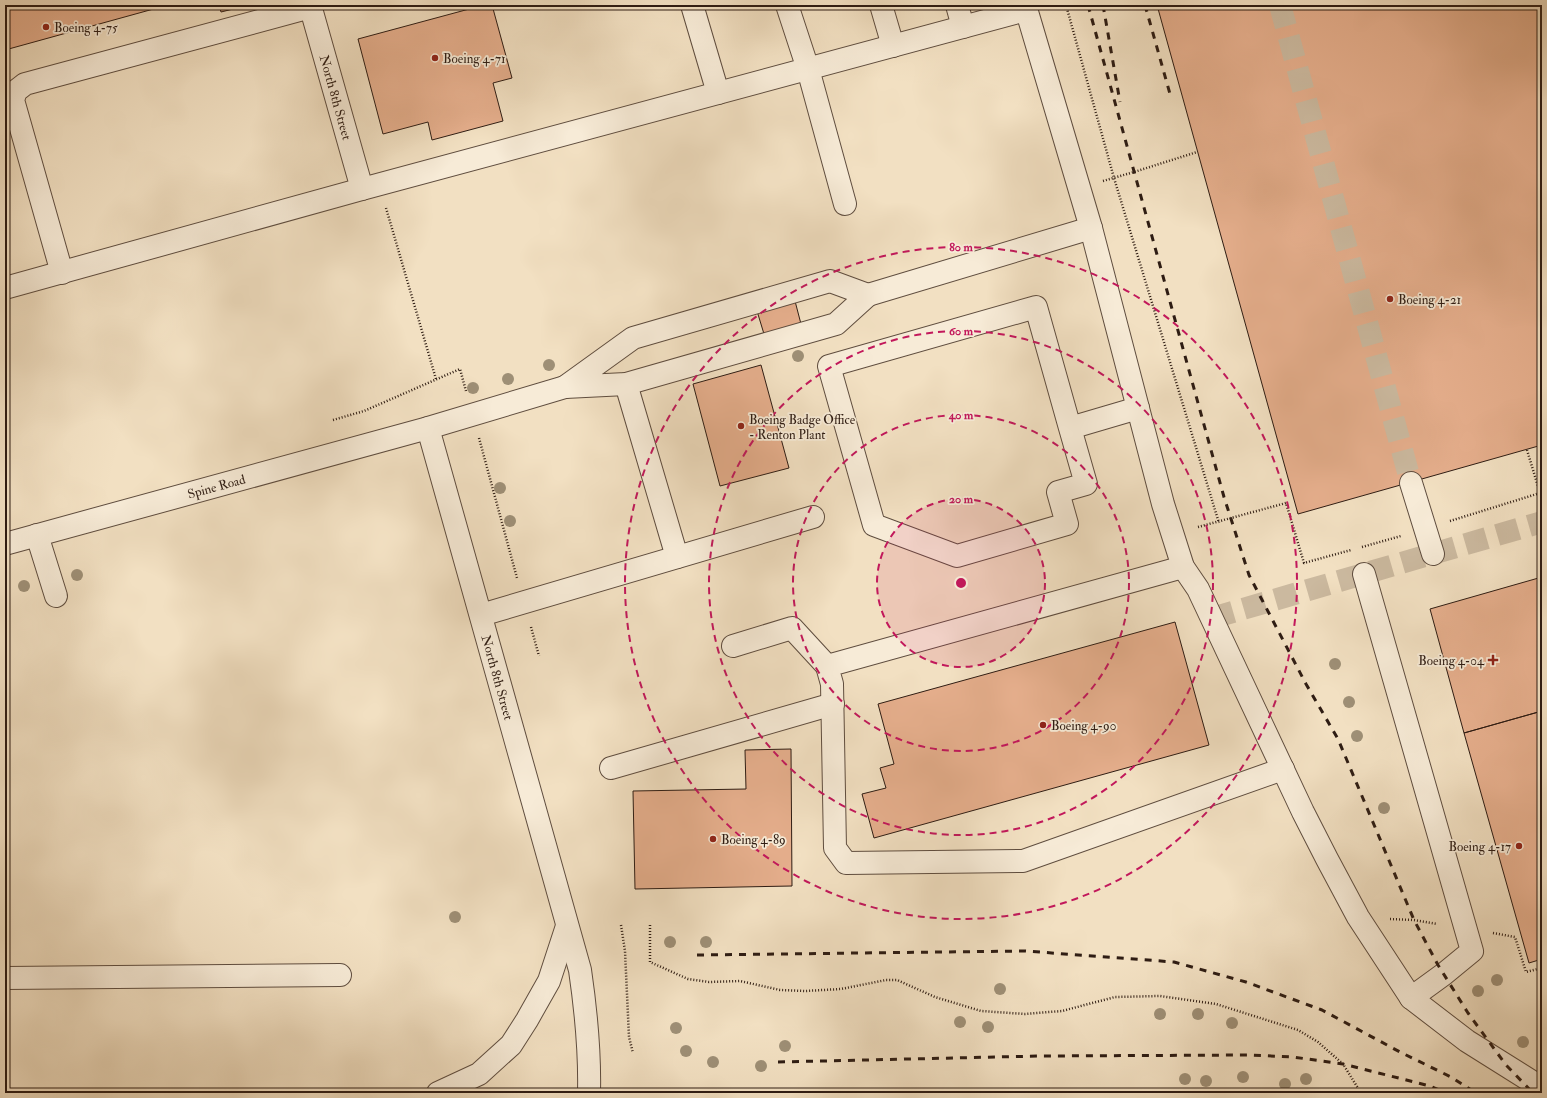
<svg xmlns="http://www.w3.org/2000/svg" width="1547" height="1098" font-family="'IM FELL Double Pica',serif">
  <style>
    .building { fill: #e5ae8c; stroke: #2e1c13 }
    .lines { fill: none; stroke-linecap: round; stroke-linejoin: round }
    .minor-tunnel { stroke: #cbb99f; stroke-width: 22; stroke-dasharray: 22 11; stroke-linecap: butt }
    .minor-casing { stroke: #5f4d3f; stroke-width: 24 }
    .path { stroke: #2e1c13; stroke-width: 2.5; stroke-dasharray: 1 2; stroke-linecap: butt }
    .minor { stroke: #f7ebd7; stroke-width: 22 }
    .rail { stroke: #2e1c13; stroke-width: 3; stroke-dasharray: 7 7; stroke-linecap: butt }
    .tree { fill: #9e8f76 }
    .ring { fill: none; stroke: #c2185b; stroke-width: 2; stroke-dasharray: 7 5 }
    .poi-dot { fill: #8f2418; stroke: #f7ebd7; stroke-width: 1.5 }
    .labels { text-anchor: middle; stroke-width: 3.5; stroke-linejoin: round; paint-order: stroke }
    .poi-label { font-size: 13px; fill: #2e1c13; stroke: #f7ebd7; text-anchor: start }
    .street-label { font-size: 13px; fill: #2e1c13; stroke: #f7ebd7 }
    .centre { fill: #c2185b; stroke: #f7ebd7; stroke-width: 2 }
    .ring-label { font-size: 12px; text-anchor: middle; font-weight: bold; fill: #c2185b; stroke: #f7ebd7; stroke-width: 3.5; stroke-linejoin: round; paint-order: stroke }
  </style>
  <rect width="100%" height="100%" fill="#f2e0c2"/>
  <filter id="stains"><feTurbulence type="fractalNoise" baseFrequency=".005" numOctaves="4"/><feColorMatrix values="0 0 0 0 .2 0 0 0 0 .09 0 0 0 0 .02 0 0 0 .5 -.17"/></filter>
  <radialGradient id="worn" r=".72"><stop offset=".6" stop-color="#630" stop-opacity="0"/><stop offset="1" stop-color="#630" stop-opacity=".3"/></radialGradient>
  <path class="building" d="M5 5H168L5 50Z
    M219 5H249L221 12Z
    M484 5H492L512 78 493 83 503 121 432 140 428 122 383 134 358 39Z
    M1157 5H1542V445L1298 514Z
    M795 301 801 324 764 334 757 311Z
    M761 365 789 468 720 486 693 384Z
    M1542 577V711L1464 733 1430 609Z
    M1175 622 1209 745 874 838 862 794 886 788 880 768 894 764 878 704Z
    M1542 711V959L1529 963 1464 733Z
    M791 749 792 886 635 889 633 791 746 789 745 750Z"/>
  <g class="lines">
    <path class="minor-tunnel" d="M1280 5 1411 483
      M1212 618 1542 522"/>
    <defs>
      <g id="minor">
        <path id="s1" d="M310 5 362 189"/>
        <path d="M692 5 718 93"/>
        <path d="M787 5 808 69 845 204"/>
        <path d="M881 5 893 46"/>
        <path d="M957 5 963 27"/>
        <path d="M1025 5 1091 228 1163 504 1183 567 1198 589 1303 812 1327 859 1358 917 1411 998 1467 1041 1542 1088"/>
        <path d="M62 273 13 100 16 91 25 84 311 7"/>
        <path d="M830 281 868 295 836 324 626 384 565 387 633 338Z"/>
        <path d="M5 288 362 189 1026 10"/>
        <path d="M868 295 1091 228"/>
        <path d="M626 384 677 557"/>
        <path id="s2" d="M428 428 580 970C586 1011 590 1051 589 1093"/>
        <path d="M1070 428 1086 484 1058 492 1067 524 957 556 874 525 829 366 1036 307 1070 428 1138 408"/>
        <path d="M1411 483 1433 554"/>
        <path d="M37 535 56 596"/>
        <path id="s3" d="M5 544 428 428 565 387"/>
        <path d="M1183 567 827 666 832 684 835 848 846 863 1023 861 1283 769"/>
        <path d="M1364 574 1472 951 1444 974 1411 998"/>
        <path d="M481 615 813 517"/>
        <path d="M733 646 792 628 827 666"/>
        <path d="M611 768 833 704"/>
        <path d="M5 978 340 975"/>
        <path d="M438 1093 479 1074 511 1045 527 1020 549 981 567 926"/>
      </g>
    </defs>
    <use href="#minor" class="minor-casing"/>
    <path class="path" d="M1066 5 1114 178 1219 523
      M1103 181 1134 172 1197 152
      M386 208 436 379
      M333 420 364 411 460 369 466 391
      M479 438 517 578
      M1527 450 1540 493H1542
      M1450 521 1540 493
      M1198 527 1286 503 1304 563 1351 550
      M1362 547 1401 536
      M531 627 539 656
      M1390 919 1414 920 1437 924
      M621 925 625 951 629 1037 633 1053
      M650 925V962L688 979 709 982 740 981 780 990 805 991 841 989 886 980H897L935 997 981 1011 1025 1014 1062 1011 1115 997 1160 996 1216 1004 1298 1030 1318 1042 1343 1064 1361 1093
      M1493 933 1515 937 1526 972 1542 968"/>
    <use href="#minor" class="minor"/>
    <path class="rail" d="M1088 5 1224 497 1249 575 1306 684 1338 739 1414 920 1438 965 1468 1013 1506 1065 1533 1093
      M1103 5 1120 102
      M1145 5 1170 94
      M697 955 1025 951 1174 962 1246 982 1322 1010 1400 1052 1451 1077 1476 1093
      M778 1062 1040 1056 1249 1055 1293 1057 1343 1064 1430 1086 1446 1093"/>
  </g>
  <g class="tree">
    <circle cx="798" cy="356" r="6"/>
    <circle cx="549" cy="365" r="6"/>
    <circle cx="508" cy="379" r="6"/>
    <circle cx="473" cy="388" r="6"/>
    <circle cx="500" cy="488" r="6"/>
    <circle cx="510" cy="521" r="6"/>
    <circle cx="77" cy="575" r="6"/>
    <circle cx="24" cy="586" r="6"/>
    <circle cx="1335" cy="664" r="6"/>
    <circle cx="1349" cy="702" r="6"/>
    <circle cx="1357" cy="736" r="6"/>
    <circle cx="1384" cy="808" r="6"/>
    <circle cx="455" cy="917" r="6"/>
    <circle cx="670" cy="942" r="6"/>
    <circle cx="706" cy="942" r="6"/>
    <circle cx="1497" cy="980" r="6"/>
    <circle cx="1000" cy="989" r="6"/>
    <circle cx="1478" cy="991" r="6"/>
    <circle cx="1160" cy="1014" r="6"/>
    <circle cx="1198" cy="1014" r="6"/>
    <circle cx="960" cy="1022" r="6"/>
    <circle cx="1232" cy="1023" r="6"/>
    <circle cx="988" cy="1027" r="6"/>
    <circle cx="676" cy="1028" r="6"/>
    <circle cx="1523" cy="1042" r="6"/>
    <circle cx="785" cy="1046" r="6"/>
    <circle cx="686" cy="1051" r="6"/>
    <circle cx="713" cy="1062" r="6"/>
    <circle cx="761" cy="1066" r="6"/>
    <circle cx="1243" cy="1077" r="6"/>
    <circle cx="1185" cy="1079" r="6"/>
    <circle cx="1306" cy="1079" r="6"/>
    <circle cx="1206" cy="1081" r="6"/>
    <circle cx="1285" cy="1084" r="6"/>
  </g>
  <circle cx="961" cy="583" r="84" fill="#c2185b" fill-opacity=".12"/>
  <g class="ring">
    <circle cx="961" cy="583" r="84"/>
    <circle cx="961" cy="583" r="168"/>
    <circle cx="961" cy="583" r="252"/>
    <circle cx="961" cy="583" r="336"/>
  </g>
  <g class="poi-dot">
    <circle cx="46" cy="27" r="4"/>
    <circle cx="435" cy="58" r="4"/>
    <circle cx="1390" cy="299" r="4"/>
    <circle cx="741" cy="426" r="4"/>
    <path d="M1491 654h4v4h4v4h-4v4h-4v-4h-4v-4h4z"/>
    <circle cx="1043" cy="725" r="4"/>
    <circle cx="713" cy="839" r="4"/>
    <circle cx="1519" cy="846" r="4"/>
  </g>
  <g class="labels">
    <g class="poi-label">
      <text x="54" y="32">Boeing 4-75</text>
      <text x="443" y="63">Boeing 4-71</text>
      <text x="1398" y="304">Boeing 4-21</text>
      <text x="749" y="424">Boeing Badge Office<tspan x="749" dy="15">- Renton Plant</tspan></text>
      <text x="1484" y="665" text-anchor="end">Boeing 4-04</text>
      <text x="1051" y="730">Boeing 4-90</text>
      <text x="721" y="844">Boeing 4-89</text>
      <text x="1511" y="851" text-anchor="end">Boeing 4-17</text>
    </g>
    <g class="street-label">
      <text dy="5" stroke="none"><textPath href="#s1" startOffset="96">North 8th Street</textPath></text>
      <text dy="5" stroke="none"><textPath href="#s3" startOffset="219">Spine Road</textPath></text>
      <text dy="5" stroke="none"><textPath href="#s2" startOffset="259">North 8th Street</textPath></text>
    </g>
  </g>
  <circle cx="961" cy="583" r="6" class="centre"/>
  <g class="ring-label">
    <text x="961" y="251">80 m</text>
    <text x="961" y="335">60 m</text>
    <text x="961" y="419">40 m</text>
    <text x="961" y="503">20 m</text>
  </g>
  <rect width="1547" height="1098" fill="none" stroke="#f2e0c2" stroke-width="20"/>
  <rect x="6" y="6" width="1535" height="1086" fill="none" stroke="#2e1c13" stroke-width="2"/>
  <rect x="10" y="10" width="1527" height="1078" fill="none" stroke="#2e1c13"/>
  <rect width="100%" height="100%" filter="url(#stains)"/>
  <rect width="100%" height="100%" fill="url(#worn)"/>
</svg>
